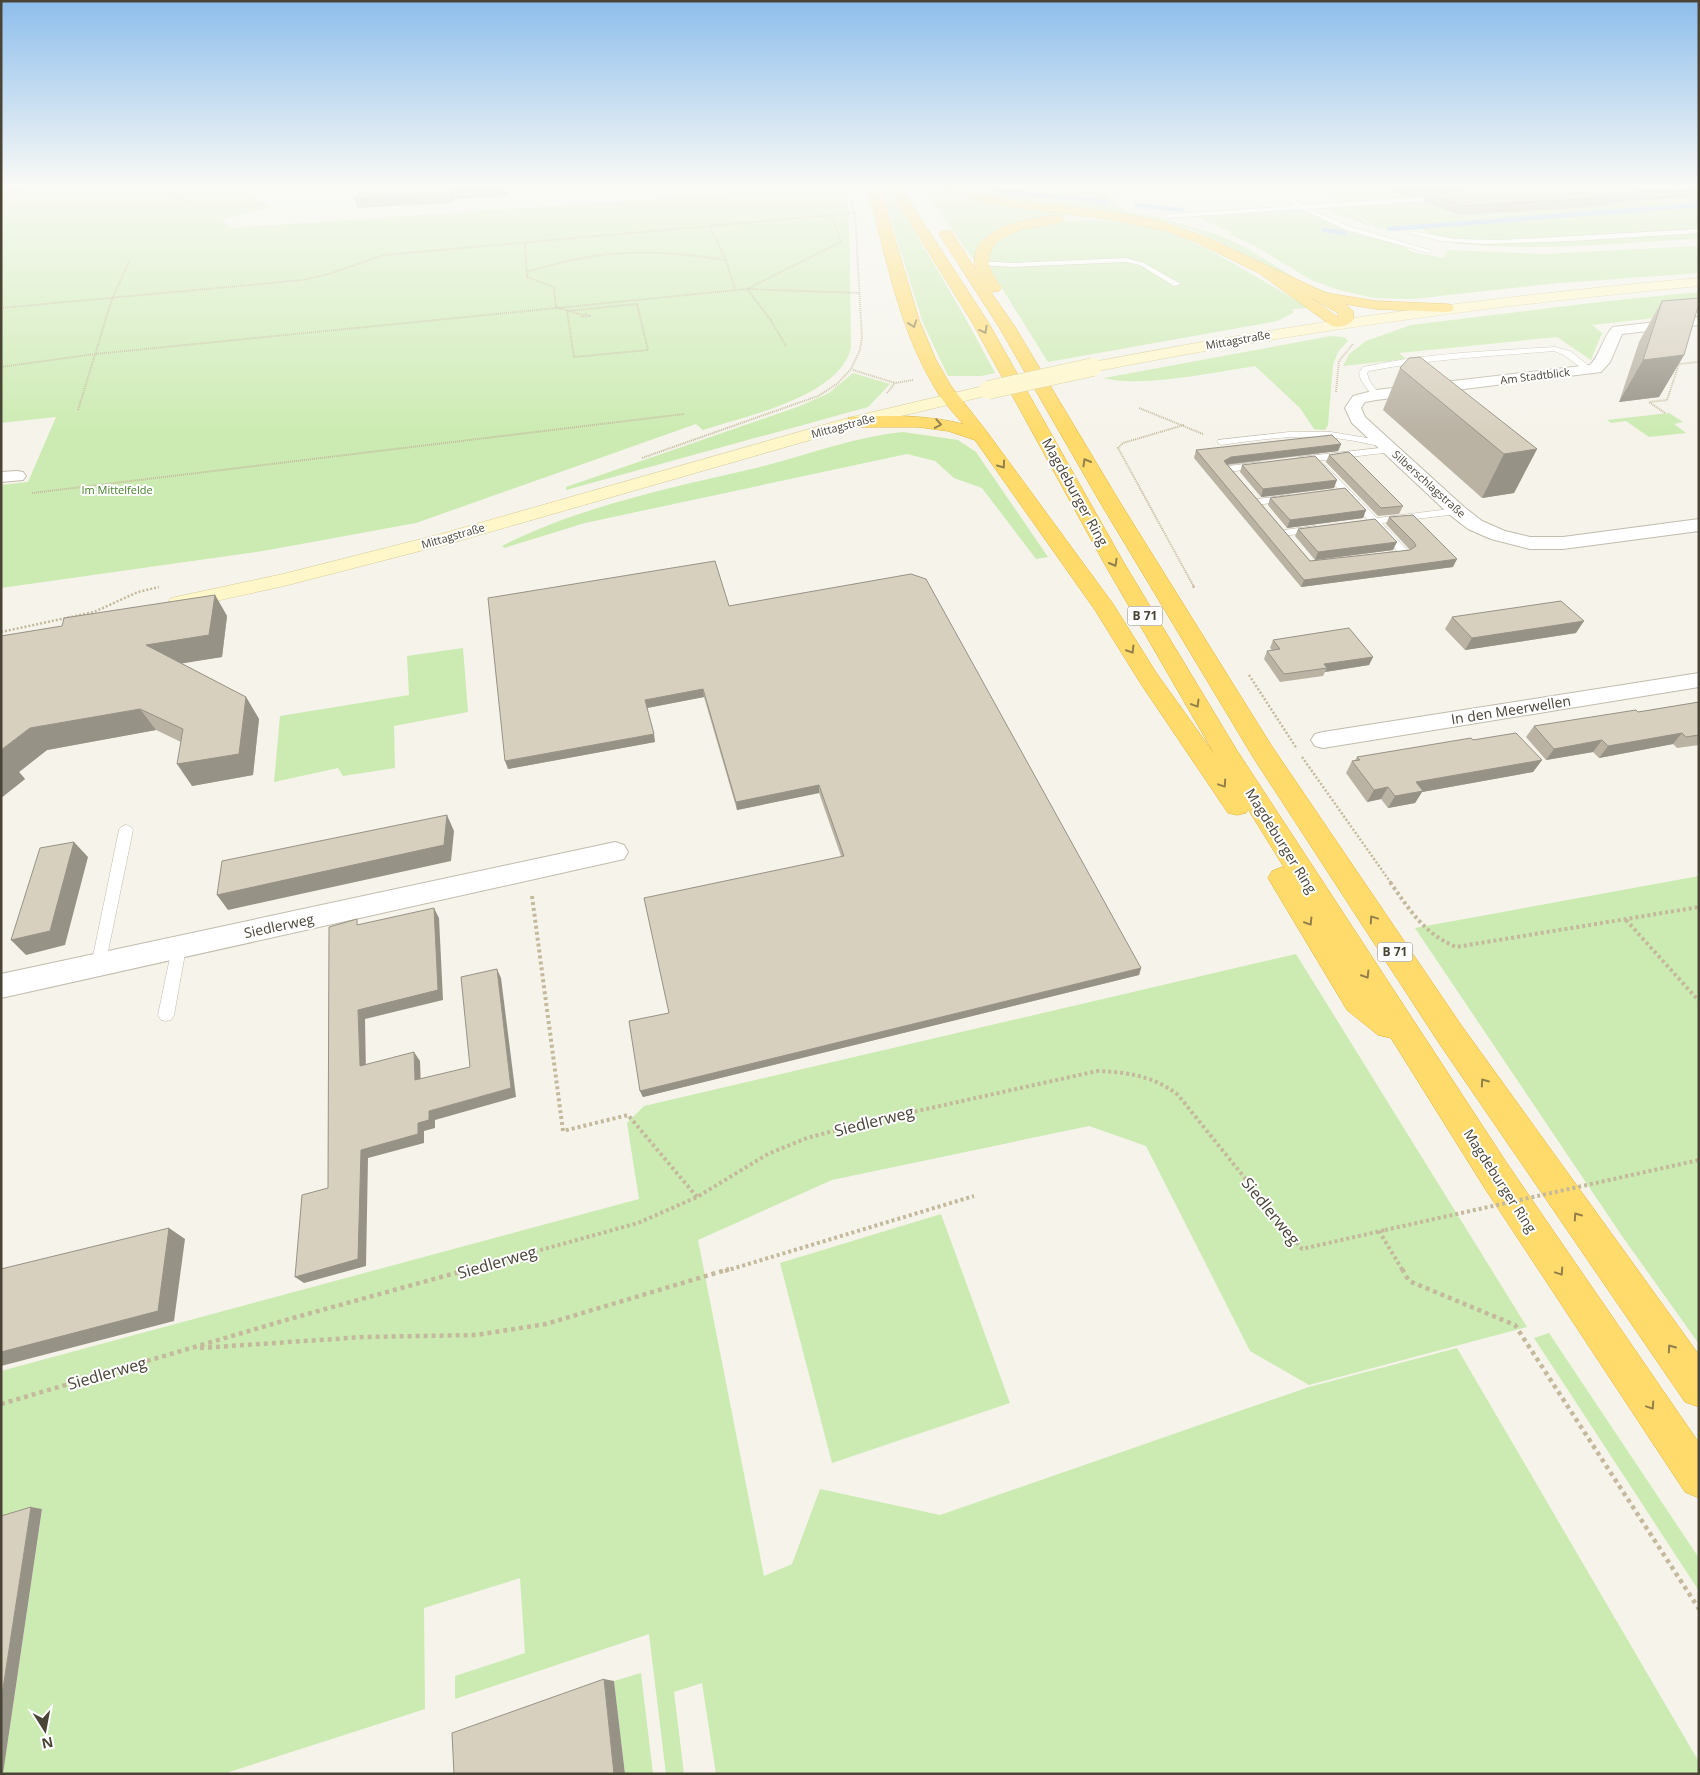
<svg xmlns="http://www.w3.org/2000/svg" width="1700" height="1775" font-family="'Open Sans',sans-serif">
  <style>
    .green { fill: #ccebb2 }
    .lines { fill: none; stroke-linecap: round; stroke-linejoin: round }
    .stream { stroke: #a5ccf3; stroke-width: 4.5 }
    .lane-casing { stroke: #c1bcac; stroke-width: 1 }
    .street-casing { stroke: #c1bcac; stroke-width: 2 }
    .secondary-casing { stroke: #d7cb98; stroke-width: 1 }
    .highway-casing { stroke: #e3b336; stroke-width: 1 }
    .path-far3 { stroke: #c4b99c; stroke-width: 2; stroke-dasharray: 1 1; stroke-linecap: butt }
    .path-far2 { stroke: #c4b99c; stroke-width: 2.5; stroke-dasharray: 2 2; stroke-linecap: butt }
    .path-far1 { stroke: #c4b99c; stroke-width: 4; stroke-dasharray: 3 3; stroke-linecap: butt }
    .path { stroke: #c4b99c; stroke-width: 4.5; stroke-dasharray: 4 4; stroke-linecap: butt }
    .lane { fill: #fff; fill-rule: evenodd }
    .street { fill: #fff; fill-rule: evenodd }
    .secondary { fill: #fff7ca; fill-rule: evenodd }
    .highway { fill: #ffdb6b; fill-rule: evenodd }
    .secondary-bridge-casing { stroke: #d7cb98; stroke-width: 19; stroke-linecap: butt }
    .path-bridge { stroke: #c4b99c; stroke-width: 4; stroke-dasharray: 3 3; stroke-linecap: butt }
    .secondary-bridge { stroke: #fff7ca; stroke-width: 18 }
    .wall { fill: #bab3a4 }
    .shaded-wall { fill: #979286 }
    .building { fill: #d8d0bf; stroke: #979286 }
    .oneway { stroke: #92804c }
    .labels { text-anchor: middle; stroke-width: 4; stroke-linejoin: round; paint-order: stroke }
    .far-street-label { font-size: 11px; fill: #4a4437; stroke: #fff }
    .far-park-label { font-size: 11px; fill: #417f27; stroke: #fff }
    .shield { fill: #fff; stroke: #807c73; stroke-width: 1 }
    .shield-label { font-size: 12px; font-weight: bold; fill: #4a4437 }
    .street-label { font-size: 14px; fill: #4a4437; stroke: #fff }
    .near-street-label { font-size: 16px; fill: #4a4437; stroke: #fff }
  </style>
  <rect width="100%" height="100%" fill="#f5f3ea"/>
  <path class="green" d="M1 185H228L272 207 221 220 232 228 840 186 848 204 849 213 851 348C839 397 746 416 703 430L696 424 416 523 263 551 1 588V485L28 482 56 417 1 423Z
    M880 185H885C924 246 961 308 995 373L981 376H948L923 323Z
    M921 185C952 185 986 201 1018 207 1037 211 1061 210 1079 215 1051 216 998 220 980 244 976 249 976 256 975 262Z
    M957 185H1100L1117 206 1125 211 1166 219 1219 235 1245 247 1305 284 1344 298 1316 290 1204 235 1179 226 1155 220 1121 214 1031 204Z
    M1317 185H1699V206L1378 229Z
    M1333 206H1344L1372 227 1328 210Z
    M1690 207 1699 211V229L1564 238 1488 240 1443 238 1432 235 1421 228Z
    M1295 210 1306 212 1357 234 1399 244 1412 252 1444 258 1447 250 1543 254 1699 246V273L1559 283 1412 299 1374 298 1339 290 1311 280 1255 246 1229 234 1233 233 1210 223 1200 216Z
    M1093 220C1158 221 1193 240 1248 272 1268 284 1288 295 1308 308L1293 309V313L1277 321 1048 362 993 274C972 224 1063 221 1093 220Z
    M1699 233V239C1614 243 1527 253 1442 242L1491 244 1569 241Z
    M1699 292V313L1592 325 1602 333 1591 360 1557 337 1399 353 1406 359 1343 366 1349 354 1366 341 1411 325 1608 301Z
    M1331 336 1344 337 1348 341 1338 352 1333 365 1328 425 1325 430 1314 429 1300 408 1255 366C1218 372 1139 388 1104 378Z
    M853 373 890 384 868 407 566 490V487L800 406 829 393Z
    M1669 413 1683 422 1674 424 1686 433 1649 437 1626 421 1611 423 1607 420Z
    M903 432 958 440 976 452 1048 557 1036 559 982 488 954 478 935 461 907 454 585 523 504 548 502 546C581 506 670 488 756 468 805 456 853 437 903 432Z
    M463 648 468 712 394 726 395 768 343 776 338 768 274 782 280 716 409 695 407 656Z
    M1699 876V1344L1622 1236 1415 928Z
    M1296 954 1527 1327 1309 1385 1250 1351 1146 1146 1089 1126 832 1180 698 1240 764 1576 792 1564 820 1489 940 1515 1309 1387 1457 1348 1699 1762V1774H716L702 1683 674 1692 684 1774H666L649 1634 455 1699V1676L525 1653 520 1578 424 1608 425 1709 223 1774H3L42 1510 1 1522V1371L639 1199 627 1123 644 1106Z
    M941 1214 1010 1403 832 1463 780 1263Z
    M1549 1333 1699 1558V1591L1534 1338Z
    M641 1673 653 1774H625L614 1681Z"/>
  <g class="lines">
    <path class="stream" d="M977 185 1007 192 1108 202
      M1136 205 1182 210
      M1389 229 1699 205
      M1324 230 1345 233"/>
    <defs>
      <path id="lane" d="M1268 185H1275L1303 205 1442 196 1445 198 1442 200 1309 209 1351 227 1430 250V252L1428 253 1346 230 1301 209 1168 218 1165 216 1168 214 1295 206Z
        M1699 229V233L1572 241 1485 244 1441 241 1409 233 1412 231 1455 239 1500 240Z
        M1126 258 1144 263 1181 284 1174 286 1140 265 1126 262 1012 267 982 265 978 263 982 261 1012 263Z
        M1555 347 1570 351 1594 370 1587 372 1564 355 1554 351C1493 356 1430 359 1369 371L1367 373 1369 380 1380 395 1376 398 1373 397 1361 380 1359 373 1363 367C1425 353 1492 351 1555 347Z
        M1289 432H1331L1385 441 1389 444 1385 447C1367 444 1350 439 1332 438 1295 434 1257 440 1221 445L1217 442 1218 440Z
        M1389 447 1394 450 1392 452 1299 463 1294 460 1299 457Z
        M1260 462 1263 463V467L1229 472 1224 469 1229 466Z
        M1323 465 1326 466 1377 518 1457 508 1462 511 1457 514 1382 523 1410 553 1405 556 1385 557V553L1397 551 1372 525 1366 524 1364 522 1367 519 1320 470V466Z
        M1289 495 1292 496V500L1257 505 1252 502 1257 499Z
        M1315 526 1318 527V531L1284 536 1279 533 1284 530Z
        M126 825 131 827 133 830 105 966 103 970 98 972 93 970 91 966 119 830 121 827Z
        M179 942 184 944 186 948 174 1015 171 1020 166 1021 161 1020 158 1015 172 948 174 944Z"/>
      <path id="street" d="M1699 317V325L1622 334 1610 362 1601 372 1376 400 1365 402 1361 408 1365 417 1464 507 1482 521 1505 531 1530 537H1563L1699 519V531L1563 549H1530L1491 539 1468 529 1450 515 1352 423 1345 408 1353 396 1376 390 1590 365C1601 354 1602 338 1613 327Z
        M17 471 23 472 26 476 23 480 1 482V472Z
        M1699 673V687L1323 748 1315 746 1311 740 1315 734 1323 732Z
        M615 842 624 845 628 852 624 859 1 998V974Z"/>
      <path id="secondary" d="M1699 278V286C1495 305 1294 332 1093 372L1087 370 1085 367 1087 364 1093 362C1294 323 1495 296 1699 278Z
        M988 385 994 386 996 390 994 394 859 426 455 542 284 586 179 609 171 608 168 603 171 598 283 574 441 534 848 418Z"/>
      <path id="highway" d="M867 185H879L919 320 936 360 951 386 987 432 1113 604 1157 674 1215 755 1104 563 972 322 887 185H899L988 322 1124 563 1236 749 1508 1165 1699 1443V1498L1685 1492 1484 1187 1391 1038 1378 1035 1347 1010 1268 878 1272 871 1282 867 1285 869 1248 809 1246 813 1237 815 1228 813 1141 684 1095 610 975 440 948 431 918 427H854L848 426 845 422 848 418 854 417C891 415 927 415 963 424 953 412 942 401 935 388 898 327 885 253 867 185Z
        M939 185H956L993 196 1016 201 1114 212 1160 221 1208 238 1326 293 1376 301 1447 304 1452 305 1454 308 1452 311 1447 312 1376 309 1345 304 1353 311 1354 319C1349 326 1339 328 1332 326L1259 273 1198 243 1167 231 1114 220 992 204 941 188ZM1310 297 1338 313V317Z
        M1057 215 1062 216 1064 219 1062 222C1038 228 986 228 989 264 990 273 997 281 1001 288L999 291 991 292 1015 327 1121 504 1271 745 1461 1025 1699 1355V1407L1685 1402 1439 1043 1253 757 1101 504 999 327 939 234 941 231H951L976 270C964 229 1030 218 1057 215Z"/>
    </defs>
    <use href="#lane" class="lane-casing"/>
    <use href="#street" class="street-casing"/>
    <use href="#secondary" class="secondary-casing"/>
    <use href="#highway" class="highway-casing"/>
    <path class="path-far3" d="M155 185 198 208
      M1106 185 1116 197
      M1 192 92 185
      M525 243 527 277 554 287 556 307 582 315
      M726 260 735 289
      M526 272C551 265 576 258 602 255 643 250 685 254 726 260L709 225
      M637 304 648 350 574 357 567 311Z
      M1 308 303 280 329 274 384 255 855 213
      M586 314 590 316 581 317Z
      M786 346 770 319 747 289 860 293
      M1 367 95 354 747 289 841 242 831 214
      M853 370 895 383
      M1336 392 1339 361 1353 344
      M887 393 895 383 913 380
      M1139 408 1203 434
      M78 410 112 299 129 262
      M1665 413 1649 402 1667 400 1679 364 1699 362
      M1184 425 1123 443 1118 448 1194 587
      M642 458 818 396 837 384 851 369 860 350 862 338 855 213 844 185
      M32 493 684 414"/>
    <path class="path-far2" d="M1193 586 1195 589
      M1 632 94 612 138 592 159 587
      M1249 675 1297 749
      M1302 757 1391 883"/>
    <path class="path-far1" d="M1390 882C1410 910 1423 933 1456 947L1699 907
      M532 896 563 1131 628 1115 697 1197
      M1626 920 1699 1001
      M1379 1231 1403 1271
      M465 1271 638 1223 697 1197 768 1154 807 1138 859 1124 1097 1071C1127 1072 1154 1076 1178 1095L1302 1249 1385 1230
      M725 1271 974 1196"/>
    <path class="path" d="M1402 1269 1409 1281 1515 1325 1699 1609
      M200 1348 364 1337 476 1335 546 1324 729 1269
      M1 1404 293 1318 470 1269"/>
    <use href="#lane" class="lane"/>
    <use href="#street" class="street"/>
    <use href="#secondary" class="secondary"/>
    <use href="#highway" class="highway"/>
    <defs>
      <path id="secondary-bridge" d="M988 390 1093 367"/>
    </defs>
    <use href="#secondary-bridge" class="secondary-bridge-casing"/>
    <path class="path-bridge" d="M1385 1230 1699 1160"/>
    <use href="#secondary-bridge" class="secondary-bridge"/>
  </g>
  <path class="wall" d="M367 185H510L508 196 453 199 452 203 357 208 354 199Z
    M579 185H625L610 186 611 190 580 192Z
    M1374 185H1699V196L1609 203 1608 206 1460 215 1423 202 1426 195 1406 196Z
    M1662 301 1684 355 1659 397 1619 402 1639 342Z
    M1400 368 1537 449 1514 493 1482 498 1383 410Z
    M1341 444 1338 451 1228 465 1310 561 1410 550 1386 524 1389 517 1453 567 1301 587 1194 458 1196 450Z
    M1329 455 1403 506 1399 514 1378 516 1326 462Z
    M1242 465 1334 488 1261 497 1240 472Z
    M1270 498 1366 510 1363 518 1287 528 1268 505Z
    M1298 529 1393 550 1315 560 1295 536Z
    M215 595 227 616 222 657 181 663 246 697 259 719 253 775 192 786 181 742 156 730 47 750 19 772 25 779 1 798 62 626Z
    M729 606 1141 968 1139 975 643 1097 640 1091 669 1013 841 856 819 793 737 810 704 697 647 708 655 742 508 769Z
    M1452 617 1576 633 1465 650 1445 629Z
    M1273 640 1373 657 1369 665 1325 672 1323 676 1280 682 1264 659 1267 651 1272 650 1270 648Z
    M1699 702V745L1677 748 1673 744 1599 758 1593 752 1546 760 1526 737 1534 726 1638 712Z
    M1473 740 1542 760 1533 772 1422 792 1415 803 1388 808 1381 799 1367 802 1346 773 1352 761 1355 760 1357 757Z"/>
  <path class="shaded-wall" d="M506 185H510L508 196 506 186Z
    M451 189 453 199 452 203 450 194Z
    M1684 355 1659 397 1619 402 1643 360Z
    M1341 444 1338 451 1229 464 1222 469 1224 461 1231 457Z
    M1537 449 1514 493 1482 498 1504 454Z
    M1337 480 1334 488 1261 497 1263 489Z
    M1366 510 1363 518 1287 528 1290 520Z
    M1397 542 1393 550 1315 560 1318 552Z
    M1457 559 1453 567 1301 587 1304 580Z
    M215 595 227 616 222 657 160 667 146 645Z
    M1584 621 1576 633 1465 650 1472 638Z
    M1373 657 1369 665 1325 672 1327 668 1324 664Z
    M703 689 704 697 647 708 645 700Z
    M246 697 259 719 253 775 192 786 177 764Z
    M140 709 156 730 47 750 19 772 25 779 1 798V750L30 728Z
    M1682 733 1673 744 1599 758 1608 746Z
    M654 734 655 742 508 769 505 761Z
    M1602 740 1593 752 1546 760 1554 749Z
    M1542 760 1533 772 1422 792 1415 803 1388 808 1395 796 1416 782Z
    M819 785V793L737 810 736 802Z
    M1388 787 1381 799 1367 802 1374 790Z
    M447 815 454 831 451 861 228 910 217 895Z
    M74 842 88 857 65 945 26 955 11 940Z
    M434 908 439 918 443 1000 365 1019 366 1075 360 1066 358 1010Z
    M1141 968 1139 975 643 1097 640 1091Z
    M497 969 501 978 516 1097 435 1120V1128L424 1131V1143L368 1158 366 1266 304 1283 295 1277 361 1150 418 1123 429 1111 511 1088Z
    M414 1052 420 1061 421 1089 415 1080Z
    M169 1228 185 1239 174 1321 1 1366V1352Z
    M31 1507 42 1509 3 1774H1V1701Z
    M604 1679 614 1681 625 1774H614Z"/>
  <path class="building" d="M367 185H506V186L451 189 450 194 354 199Z
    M1403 185H1447L1410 187Z
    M1554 185H1699V188L1607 194 1612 197 1464 206 1427 193Z
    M1699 298V303L1684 355 1643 360 1662 301Z
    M1420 357 1537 449 1504 454 1400 368 1409 358Z
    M1332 435 1341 444 1231 457 1224 461 1310 561 1410 550 1416 546 1414 542 1389 517 1413 515 1457 559 1304 580 1196 450Z
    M1349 452 1403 506 1381 508 1329 455Z
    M1315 456 1337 480 1263 489 1242 465Z
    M1345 488 1366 510 1290 520 1270 498Z
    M1375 519 1397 542 1318 552 1298 529Z
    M715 561 729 606 911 574 926 579 1141 968 640 1091 629 1021 669 1013 644 898 844 856 819 785 736 802 703 689 645 700 654 734 505 761 488 598Z
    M215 595 209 635 146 645 246 697 239 754 177 764 183 729 140 709 30 728 1 750V636L62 626 64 618Z
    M1561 601 1584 621 1472 638 1452 617Z
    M1349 628 1373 657 1324 664 1327 668 1284 674 1267 651 1280 649 1273 640Z
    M1699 702V735L1686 737 1682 733 1608 746 1602 740 1554 749 1534 726 1636 710 1638 712Z
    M1516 733 1542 760 1416 782 1423 791 1395 796 1388 787 1374 790 1352 761 1360 760 1357 757 1471 738 1473 740Z
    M447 815 444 845 217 895 222 861Z
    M74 842 50 931 11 940 40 848Z
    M434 908 438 990 358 1010 360 1066 414 1052 415 1080 470 1067 461 977 497 969 511 1088 429 1111V1120L418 1123V1134L361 1150 358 1259 295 1277 302 1195 328 1188 329 927 357 919V925Z
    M169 1228 158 1311 1 1352V1269Z
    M31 1507 1 1701V1516Z
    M604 1679 614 1774H454L452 1733Z"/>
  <defs><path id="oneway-chevron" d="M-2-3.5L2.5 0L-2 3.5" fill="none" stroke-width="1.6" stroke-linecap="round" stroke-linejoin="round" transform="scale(1.25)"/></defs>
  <g class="oneway">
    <use href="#oneway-chevron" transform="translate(913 324) rotate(71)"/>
    <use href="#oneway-chevron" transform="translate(984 330) rotate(61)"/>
    <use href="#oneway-chevron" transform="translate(938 424) rotate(10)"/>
    <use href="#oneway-chevron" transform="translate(1086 462) rotate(-120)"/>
    <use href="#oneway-chevron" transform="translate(1002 465) rotate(54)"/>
    <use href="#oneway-chevron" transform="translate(1114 563) rotate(60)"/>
    <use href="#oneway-chevron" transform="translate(1131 650) rotate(58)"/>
    <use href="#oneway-chevron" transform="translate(1196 704) rotate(59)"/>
    <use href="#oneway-chevron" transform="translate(1223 784) rotate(56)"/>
    <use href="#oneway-chevron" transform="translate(1373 919) rotate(-124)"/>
    <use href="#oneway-chevron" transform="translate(1309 922) rotate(58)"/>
    <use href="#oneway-chevron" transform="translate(1366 975) rotate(58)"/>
    <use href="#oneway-chevron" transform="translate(1484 1082) rotate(-125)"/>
    <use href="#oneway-chevron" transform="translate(1577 1216) rotate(-125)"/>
    <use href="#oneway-chevron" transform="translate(1560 1272) rotate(56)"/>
    <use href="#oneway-chevron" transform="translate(1671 1348) rotate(-125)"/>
    <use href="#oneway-chevron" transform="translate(1651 1406) rotate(56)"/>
  </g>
  <linearGradient id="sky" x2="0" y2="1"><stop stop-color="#8dbeec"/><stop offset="0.43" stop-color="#fafaf6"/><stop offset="1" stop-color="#fafaf6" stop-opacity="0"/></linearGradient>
  <rect width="1700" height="433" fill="url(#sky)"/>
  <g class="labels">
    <g class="far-street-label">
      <text transform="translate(1238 340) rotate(-10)" y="4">Mittagstraße</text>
      <text transform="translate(1535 376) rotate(-7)" y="4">Am Stadtblick</text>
      <text transform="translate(843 426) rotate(-15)" y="4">Mittagstraße</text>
      <text transform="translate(1429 484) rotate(42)" y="4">Silberschlagstraße</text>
      <text transform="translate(453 536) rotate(-16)" y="4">Mittagstraße</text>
    </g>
    <g class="far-park-label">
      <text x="117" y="494">Im Mittelfelde</text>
    </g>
    <g class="shield">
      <rect x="1127.5" y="606.5" width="35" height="19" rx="4"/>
      <rect x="1377.5" y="942.5" width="35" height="19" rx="4"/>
    </g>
    <g class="shield-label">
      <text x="1145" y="620">B 71</text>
      <text x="1395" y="956">B 71</text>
    </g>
    <g class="street-label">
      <text transform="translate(1075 492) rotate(61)" y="5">Magdeburger Ring</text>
      <text transform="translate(1511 710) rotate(-9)" y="5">In den Meerwellen</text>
      <text transform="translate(1281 841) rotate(58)" y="5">Magdeburger Ring</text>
      <text transform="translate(279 926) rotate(-12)" y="5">Siedlerweg</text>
      <text transform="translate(1500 1181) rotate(57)" y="5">Magdeburger Ring</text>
    </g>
    <g class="near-street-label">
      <text transform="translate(874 1121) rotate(-14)" y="6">Siedlerweg</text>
      <text transform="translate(1271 1211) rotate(51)" y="6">Siedlerweg</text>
      <text transform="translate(497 1262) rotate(-16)" y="6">Siedlerweg</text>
      <text transform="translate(107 1373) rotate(-16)" y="6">Siedlerweg</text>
    </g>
  </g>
  <rect width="1700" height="1775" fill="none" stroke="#4a4437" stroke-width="5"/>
  <g transform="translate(45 1730) rotate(169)" stroke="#ffffff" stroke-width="4" paint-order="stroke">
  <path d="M0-4L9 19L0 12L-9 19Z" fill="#4a4437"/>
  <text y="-8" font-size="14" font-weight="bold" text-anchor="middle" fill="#4a4437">N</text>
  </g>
</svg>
